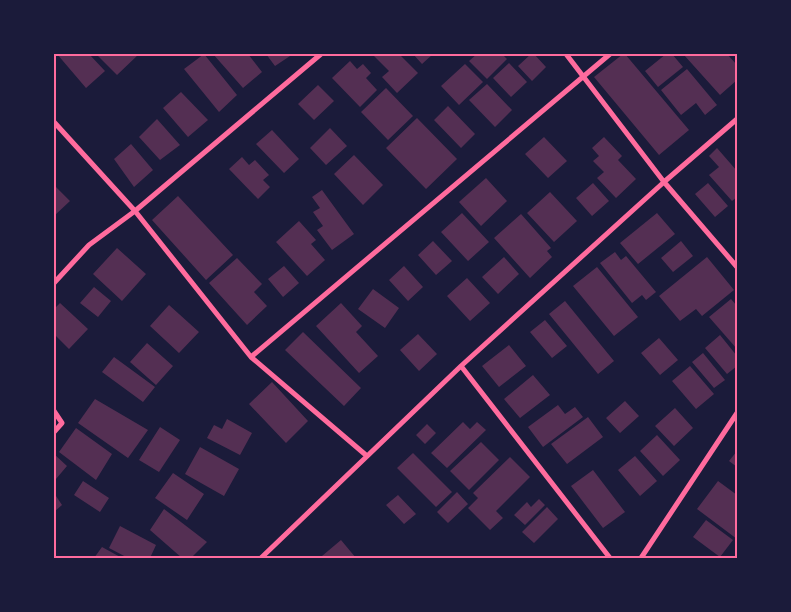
<svg xmlns="http://www.w3.org/2000/svg" width="791" height="612" font-family="'IBM Plex Sans',sans-serif">
  <style>
    .building { fill: #542f53 }
    .lines { fill: none; stroke-linecap: round; stroke-linejoin: round }
    .minor { stroke: #ff6b9d; stroke-width: 5 }
    .neatline { fill: none; stroke: #ff6b9d; stroke-width: 2 }
  </style>
  <rect width="100%" height="100%" fill="#1b1b3a"/>
  <path class="building" d="M57 54H89L105 71 86 88Z
    M96 54H139L117 75Z
    M204 54 237 95 219 112 184 69Z
    M213 54H248L262 72 243 88Z
    M266 54H293L275 66Z
    M372 54H399L418 73 397 93 382 77 389 71Z
    M413 54H433L422 64Z
    M477 54H502L507 59 487 79 469 61Z
    M531 54H534L546 67 532 81 518 66Z
    M623 54H625L689 130 659 155 594 77Z
    M666 54H672L683 67 658 87 645 71Z
    M685 54H727L737 65V80L720 95 684 55Z
    M350 61 357 69 363 64 371 73 366 78 377 90 360 107 332 78Z
    M509 63 527 82 511 97 493 78Z
    M465 64 483 82 459 105 441 86Z
    M687 69 717 105 705 115 696 103 681 115 661 90Z
    M487 84 512 110 495 127 469 100Z
    M318 85 334 101 314 120 298 104Z
    M386 88 413 116 388 140 361 112Z
    M181 92 208 120 188 137 163 108Z
    M448 106 475 134 461 148 434 120Z
    M417 118 457 159 426 189 386 148Z
    M157 119 180 145 160 160 139 137Z
    M330 128 347 146 326 165 310 148Z
    M272 130 299 159 284 173 256 144Z
    M544 137 567 161 548 178 525 154Z
    M604 137 622 156 618 160 636 179 616 198 597 178 604 172 593 161 599 156 592 148Z
    M131 144 153 170 134 187 114 159Z
    M717 148 737 171V197L732 201 709 175 719 167 709 156Z
    M354 155 383 185 363 205 334 174Z
    M242 157 249 165 255 160 269 175 263 180 270 187 258 199 229 169Z
    M486 178 507 201 481 226 459 202Z
    M593 183 609 201 592 216 576 198Z
    M708 183 728 206 715 217 695 194Z
    M56 187 70 201 54 216V188Z
    M322 190 354 234 332 250 317 230 323 226 313 212 320 208 312 197Z
    M550 192 577 221 554 242 527 213Z
    M178 196 233 255 206 280 152 220Z
    M462 213 489 242 468 261 441 232Z
    M657 213 675 234 638 264 620 243Z
    M521 214 551 248 547 251 552 257 530 278 494 238Z
    M299 221 316 240 311 244 325 260 307 276 276 242Z
    M433 241 452 261 436 275 418 255Z
    M681 241 693 256 673 272 661 258Z
    M117 248 146 274 122 301 93 274Z
    M615 252 621 260 626 256 656 292 646 300 642 295 632 303 600 263Z
    M504 257 519 274 498 294 482 277Z
    M707 257 734 290 702 316 696 309 680 321 659 296Z
    M237 258 262 284 254 292 267 306 247 325 209 283Z
    M284 266 299 283 283 297 268 279Z
    M404 266 423 287 408 301 389 280Z
    M597 267 638 317 614 336 573 286Z
    M467 278 490 303 470 321 447 296Z
    M94 287 111 301 98 317 80 303Z
    M373 289 399 308 385 328 358 309Z
    M731 299 737 306V349L709 317Z
    M565 301 614 361 598 374 549 314Z
    M60 303 88 329 69 349 54 334V309Z
    M341 303 362 326 356 332 378 356 359 373 316 326Z
    M169 305 199 332 179 353 150 326Z
    M545 320 567 346 552 358 530 332Z
    M303 332 361 388 344 406 285 350Z
    M418 334 437 354 419 371 400 350Z
    M720 335 737 356V366L727 374 705 348Z
    M659 338 678 360 660 375 641 353Z
    M147 343 173 366 156 385 130 362Z
    M509 345 526 366 499 387 482 366Z
    M703 353 725 380 714 388 692 362Z
    M114 357 155 387 143 402 102 372Z
    M690 366 714 394 696 409 672 381Z
    M533 375 550 395 520 418 504 399Z
    M272 382 308 421 286 443 249 404Z
    M95 399 148 430 128 458 78 423Z
    M625 401 639 416 620 433 606 418Z
    M558 405 565 414 575 407 583 417 543 447 528 427Z
    M675 408 693 428 674 446 655 426Z
    M588 417 603 437 567 464 551 444Z
    M227 419 252 433 240 455 207 438 214 425 222 429Z
    M463 422 470 429 477 422 486 430 447 468 431 453Z
    M427 424 436 433 425 444 416 435Z
    M160 427 180 440 159 472 139 460Z
    M76 428 112 454 96 480 59 452Z
    M657 435 680 460 663 476 640 451Z
    M481 442 499 460 469 490 450 471Z
    M200 447 239 469 224 496 185 474Z
    M737 451V467L729 461Z
    M413 453 452 492 436 507 397 468Z
    M54 454 67 466 56 479 54 476Z
    M635 456 657 481 640 496 618 470Z
    M510 457 530 477 496 511 503 518 490 530 468 508 478 498 473 493Z
    M593 470 625 512 603 528 571 486Z
    M173 473 204 494 187 520 155 498Z
    M83 481 109 498 100 512 74 495Z
    M718 481 737 495V539L697 509Z
    M457 492 468 504 448 523 437 512Z
    M54 493 62 505 54 512Z
    M398 495 416 514 404 524 386 505Z
    M539 499 545 505 525 525 514 515 527 502 531 507Z
    M547 507 558 519 534 543 522 532Z
    M164 509 207 542 191 558H182L150 530Z
    M706 520 733 540 720 557 693 537Z
    M120 526 156 545 150 558H128L109 548Z
    M341 540 356 558H324L322 556Z
    M102 547 122 558H94Z"/>
  <g class="lines">
    <path class="minor" d="M566 54 664 182 737 267
      M54 122 135 211 251 357 367 456
      M54 283 89 245 135 211 321 54
      M251 357 610 54
      M461 366 610 558
      M54 411 62 423 54 432
      M261 558 461 366 664 182 737 119
      M641 558 737 413"/>
  </g>
  <rect width="791" height="612" fill="none" stroke="#1b1b3a" stroke-width="110"/>
  <rect x="55" y="55" width="681" height="502" class="neatline"/>
</svg>
